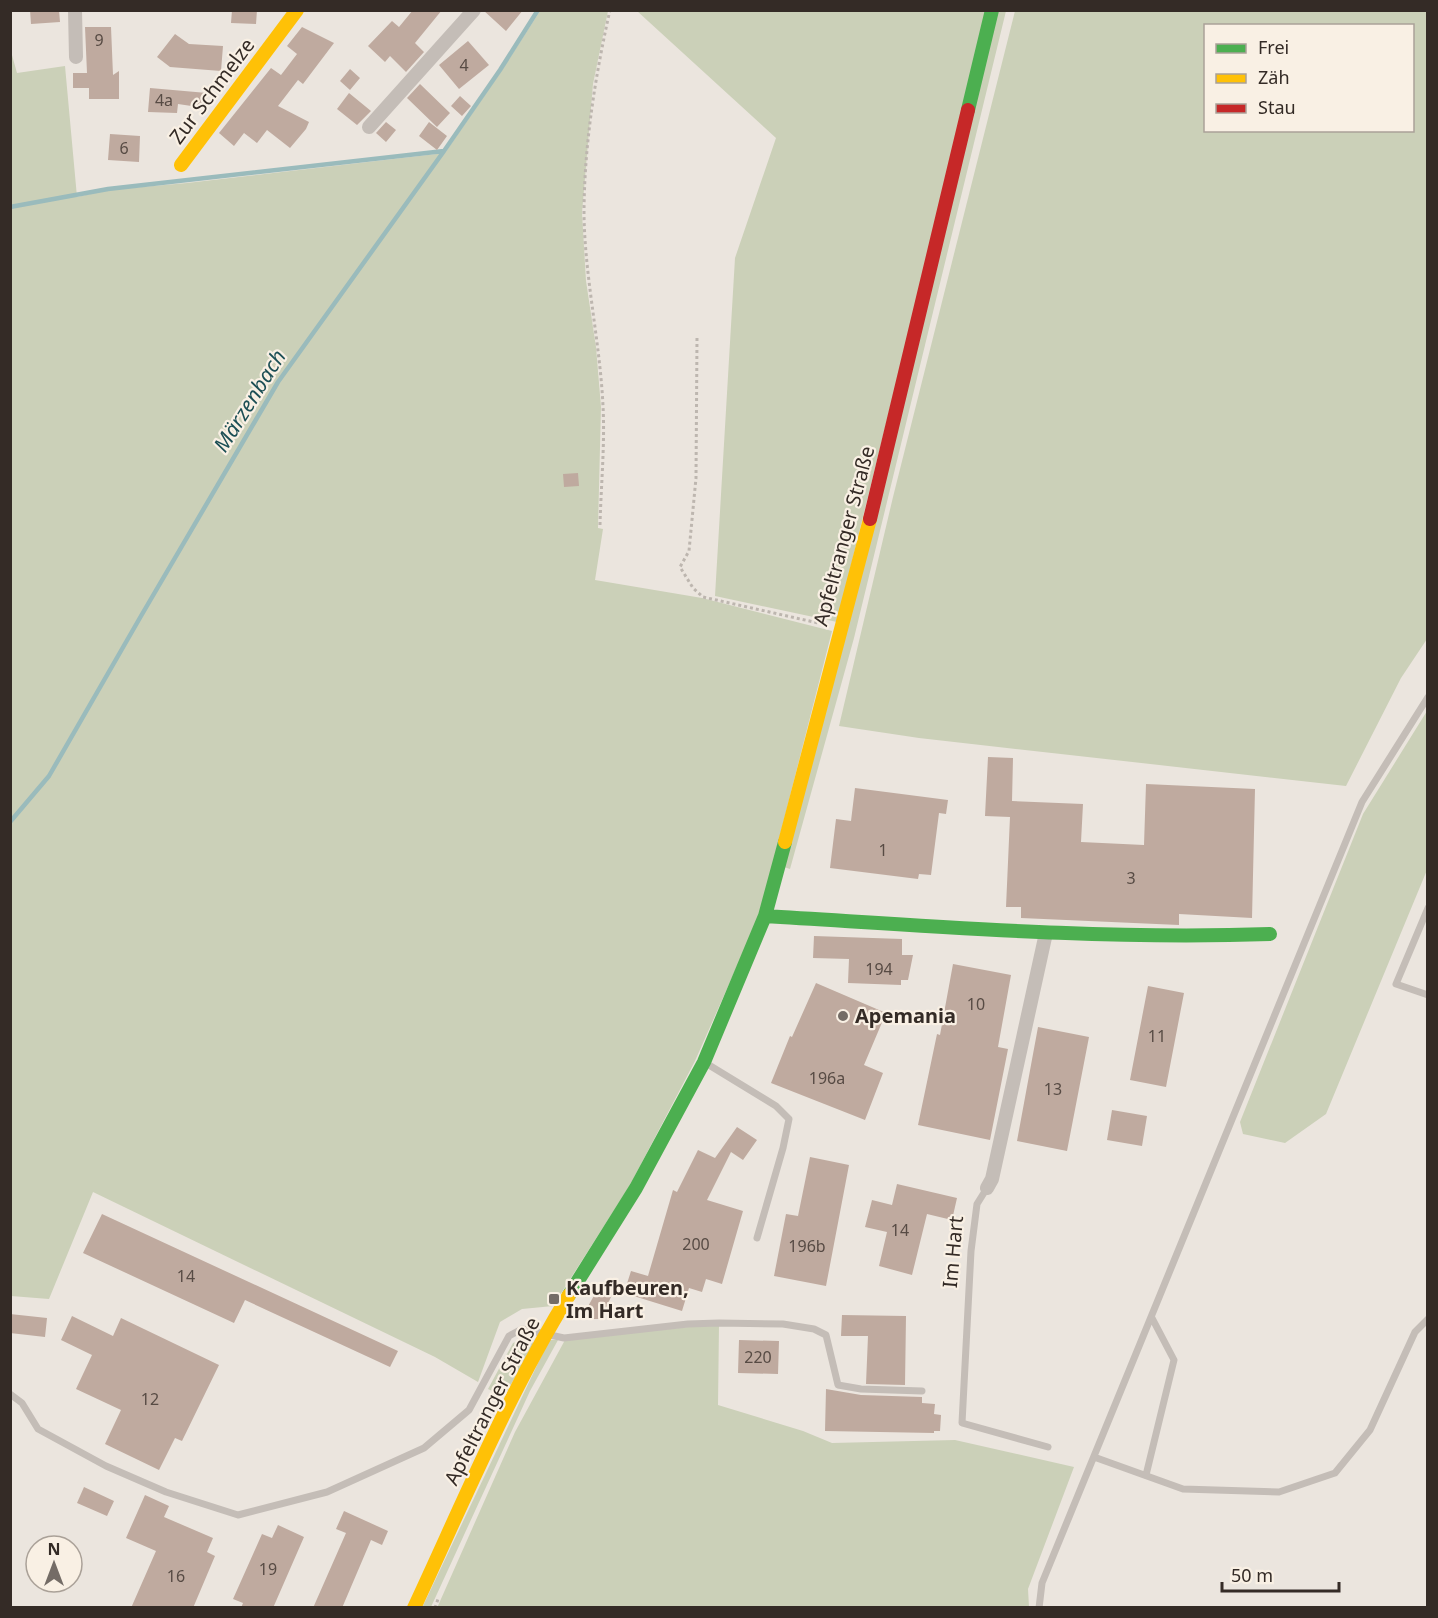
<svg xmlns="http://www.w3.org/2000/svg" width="1438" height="1618" font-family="'Noto Sans',sans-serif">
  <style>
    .green { fill: #cbd0b8; fill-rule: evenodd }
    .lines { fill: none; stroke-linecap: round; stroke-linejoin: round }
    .stream { stroke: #9abbbc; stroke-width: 4.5 }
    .building { fill: #bfaa9f }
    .path { stroke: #bdb6af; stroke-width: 3; stroke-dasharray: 3 3; stroke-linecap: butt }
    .lane { stroke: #c4bdb7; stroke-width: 7 }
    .street { stroke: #c4bdb7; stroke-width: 14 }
    .fast { stroke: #4caf50; stroke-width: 14 }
    .slow { stroke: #ffc107; stroke-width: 14 }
    .jam { stroke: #c62828; stroke-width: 14 }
    .poi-dot { fill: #746c66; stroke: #f9f0e4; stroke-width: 2 }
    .labels { text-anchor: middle; stroke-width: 4.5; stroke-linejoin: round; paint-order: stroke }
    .number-label { font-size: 16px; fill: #574b44 }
    .street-label { font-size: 20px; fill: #342b26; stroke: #f9f0e4 }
    .poi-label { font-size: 20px; font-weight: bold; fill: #342b26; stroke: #f9f0e4; text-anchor: start }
    .water-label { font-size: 21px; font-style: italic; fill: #1c4f55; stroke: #f9f0e4 }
  </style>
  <rect width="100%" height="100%" fill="#ebe5de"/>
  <path class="green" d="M674 10 988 11 837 622 715 596 735 258 776 138 637 11Z
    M540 11H608L593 84 582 213 586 281 596 347 601 407 598 528 603 529 595 580 702 598 832 631 760 914 695 1061 630 1185 553 1306 522 1309 500 1322 478 1382 435 1357 93 1192 49 1299 11 1296 10 48 17 73 65 66 77 197 108 190 187 183 445 153 502 70Z
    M998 11H1006L854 638 790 869 784 867Z
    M1015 11H1427V639L1401 678 1346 786 919 738 839 726 893 497ZM1206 26H1412V130H1206Z
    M1427 711V870L1326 1114 1285 1143 1243 1134 1240 1122 1363 814Z
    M719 1325 718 1405 803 1431 832 1443 955 1440 1074 1467 1028 1589 1029 1607 437 1608 515 1432 565 1340 688 1327Z
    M525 1339 534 1343 504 1397 488 1389 513 1343Z
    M549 1340H558L530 1391 431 1607 422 1608Z"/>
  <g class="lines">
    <path class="stream" d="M10 207 108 189 444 151
      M10 822 49 776 141 616 278 382 444 151 500 70 538 10"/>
  </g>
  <path class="building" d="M30 10H59L60 22 31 24Z
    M232 10H257L256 24 231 23Z
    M413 10H442L415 43 424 52 406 72 390 56 385 62 368 46 392 21 399 27Z
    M483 10H523L506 31Z
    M85 27H111L113 75 119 71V99H89V88H73V73H87Z
    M302 27 334 43 303 84 298 80 278 106 309 122 306 129 290 148 267 130 257 143 244 133 234 146 219 133 271 68 281 75 297 54 287 46Z
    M175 34 189 44 223 46 221 71 170 67 157 57Z
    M468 41 489 65 459 89 439 65Z
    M350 69 360 78 350 90 340 81Z
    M420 84 450 113 437 127 407 98Z
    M150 88 207 93 205 108 178 104 177 113 148 112Z
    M349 93 371 111 357 125 337 109Z
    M460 96 471 106 462 116 451 106Z
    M386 122 396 130 386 142 376 133Z
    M429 122 447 136 437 150 419 136Z
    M110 134 140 136 139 162 108 160Z
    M578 473 579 486 564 487 563 474Z
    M988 757 1013 758 1012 801 1083 804 1081 842 1144 845 1146 784 1255 789 1252 918 1179 914V925L1021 918V907H1006L1010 817 985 816Z
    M855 788 948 800 946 814 939 813 931 875 919 874 918 879 830 868 836 819 851 821Z
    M814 936 902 939V955H913L908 980H901V985L848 983 849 959 813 958Z
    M953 964 1011 975 998 1047 1008 1049 990 1140 918 1125 937 1034 940 1035Z
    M816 983 886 1013 864 1065 883 1073 865 1120 771 1083 790 1036 792 1037Z
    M1148 986 1184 993 1166 1087 1130 1080Z
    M1038 1027 1089 1037 1067 1151 1017 1141Z
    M1112 1110 1147 1116 1142 1146 1107 1140Z
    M737 1127 757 1140 743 1160 731 1152 707 1200 743 1211 722 1284 706 1279 702 1292 689 1288 682 1311 624 1293 631 1271 648 1276 673 1190 677 1192 698 1150 715 1158Z
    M810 1157 849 1165 826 1286 774 1276 786 1214 798 1216Z
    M897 1184 957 1198 952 1220 927 1214 912 1275 879 1266 887 1232 865 1227 872 1200 892 1205Z
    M102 1214 398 1351 390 1367 245 1300 234 1323 83 1253Z
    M601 1283 615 1288 601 1319H581Z
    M10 1314 47 1318 45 1337 10 1333Z
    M842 1315 906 1316 905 1385 866 1384 868 1336H841Z
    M72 1316 113 1336 121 1318 219 1365 182 1441 175 1438 159 1470 105 1444 121 1410 76 1389 92 1355 61 1340Z
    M739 1340 779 1341 778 1374 738 1373Z
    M826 1389 861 1395 922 1397V1403L935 1404 934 1414 941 1415 940 1431H934V1433L825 1431Z
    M84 1487 114 1501 107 1516 77 1503Z
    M145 1495 169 1506 164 1517 213 1538 207 1552 215 1556 193 1608H131L156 1551 126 1538Z
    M344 1511 388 1531 382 1545 371 1540 342 1608H313L346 1533 336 1529Z
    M278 1525 304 1537 273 1608H241L243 1603 233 1599 262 1534 272 1538Z"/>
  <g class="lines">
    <path class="path" d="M697 338 696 478 689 551 680 567 693 588 703 597 827 625
      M600 525C601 485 605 445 603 406 600 342 585 279 584 215 584 146 595 77 610 10
      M435 1608 438 1599"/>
    <path class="lane" d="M1428 908 1396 984 1428 995
      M704 1062 776 1106 789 1119 783 1148 757 1238
      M987 1188 977 1204 971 1251 962 1423 1048 1447
      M10 1394 22 1403 38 1429 106 1466 166 1492 238 1515 327 1492 424 1448 469 1410 509 1336 522 1329 564 1338 688 1324 719 1323 783 1324 814 1329 826 1335 838 1385 861 1389 922 1391
      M1094 1457 1183 1489 1279 1492 1335 1473 1370 1430 1415 1332 1428 1319
      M1146 1475 1174 1360 1152 1318
      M1039 1608 1042 1583 1362 802 1428 697"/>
    <path class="street" d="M75 10 76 57
      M369 127 474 10
      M987 1188 992 1179 1046 933"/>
    <path class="fast" d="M968 110 992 10
      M765 916C933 926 1101 940 1270 934
      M569 1295 636 1188 704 1062 765 916 785 842"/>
    <path class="slow" d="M181 165 297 10
      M785 842 870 519
      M414 1608C463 1503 508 1394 569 1295"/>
    <path class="jam" d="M870 519 968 110"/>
  </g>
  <g class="poi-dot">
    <circle cx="843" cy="1016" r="6"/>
    <rect x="548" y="1293" width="12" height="12" rx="3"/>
  </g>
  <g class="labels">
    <g class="number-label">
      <text x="99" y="46">9</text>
      <text x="464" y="71">4</text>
      <text x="164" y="106">4a</text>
      <text x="124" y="154">6</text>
      <text x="883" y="856">1</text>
      <text x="1131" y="884">3</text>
      <text x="879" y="975">194</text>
      <text x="976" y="1010">10</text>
      <text x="1157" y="1042">11</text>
      <text x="827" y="1084">196a</text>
      <text x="1053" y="1095">13</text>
      <text x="900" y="1236">14</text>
      <text x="696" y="1250">200</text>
      <text x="807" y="1252">196b</text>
      <text x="186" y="1282">14</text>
      <text x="758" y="1363">220</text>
      <text x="150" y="1405">12</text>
      <text x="268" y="1575">19</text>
      <text x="176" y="1582">16</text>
    </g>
    <g class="street-label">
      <text transform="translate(212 91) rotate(-53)" y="7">Zur Schmelze</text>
      <text transform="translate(844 536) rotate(-75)" y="7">Apfeltranger Straße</text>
      <text transform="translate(953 1252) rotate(-85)" y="7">Im Hart</text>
      <text transform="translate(492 1401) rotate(-63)" y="7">Apfeltranger Straße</text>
    </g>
    <g class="poi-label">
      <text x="855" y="1023">Apemania</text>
      <text x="566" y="1295">Kaufbeuren,<tspan x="566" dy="23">Im Hart</tspan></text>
    </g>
    <g class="water-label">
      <text transform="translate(250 401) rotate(-58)" y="7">Märzenbach</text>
    </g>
  </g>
  <rect width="1438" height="1618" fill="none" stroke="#342b26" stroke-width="24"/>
  <rect x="1204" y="24" width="210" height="108" fill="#f9f0e4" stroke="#aaa198" stroke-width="1.5"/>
  <rect x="1216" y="44" width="30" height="9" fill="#4caf50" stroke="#aaa198" stroke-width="1.5"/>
  <text x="1258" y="54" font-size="18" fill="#342b26">Frei</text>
  <rect x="1216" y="74" width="30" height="9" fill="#ffc107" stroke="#aaa198" stroke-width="1.5"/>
  <text x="1258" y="84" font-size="18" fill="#342b26">Zäh</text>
  <rect x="1216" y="104" width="30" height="9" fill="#c62828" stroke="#aaa198" stroke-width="1.5"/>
  <text x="1258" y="114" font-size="18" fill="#342b26">Stau</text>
  <g transform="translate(54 1564)"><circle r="28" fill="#f9f0e4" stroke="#aaa198" stroke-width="1.5"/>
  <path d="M0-4.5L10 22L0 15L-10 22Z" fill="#746c66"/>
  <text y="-9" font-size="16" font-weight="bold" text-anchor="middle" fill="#342b26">N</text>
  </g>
  <path d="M1222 1582v9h117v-9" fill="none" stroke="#342b26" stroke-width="3"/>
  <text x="1231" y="1582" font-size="18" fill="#342b26" stroke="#f9f0e4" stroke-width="4.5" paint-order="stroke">50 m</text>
</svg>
